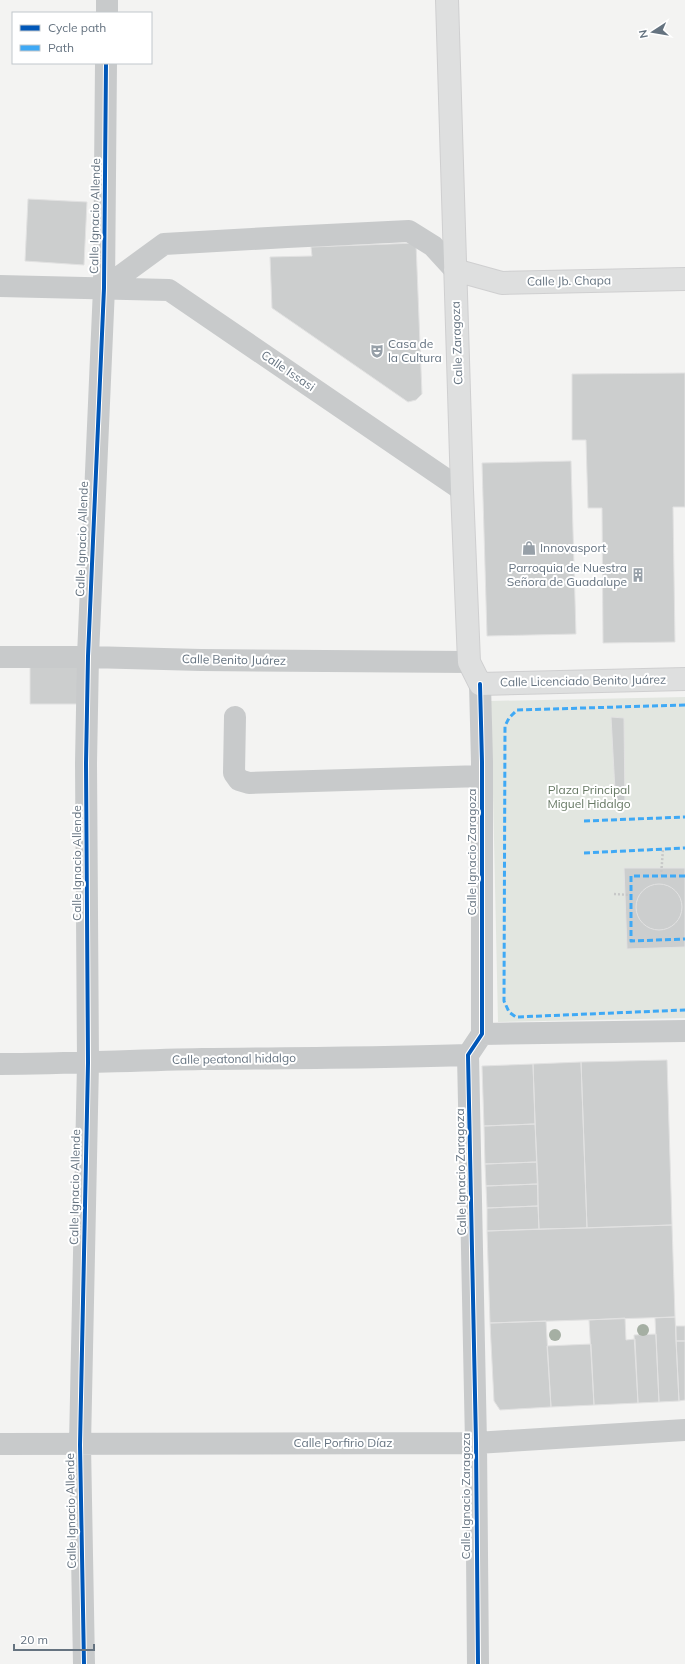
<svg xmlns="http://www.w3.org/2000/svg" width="685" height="1664" font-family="Mulish,sans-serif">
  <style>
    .green { fill: #e2e6e0 }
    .building { fill: #cccece; stroke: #e2e2e2 }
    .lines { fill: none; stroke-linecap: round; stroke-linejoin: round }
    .major-casing { stroke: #cfcfd0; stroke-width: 24 }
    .path { stroke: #c7c8c8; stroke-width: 2.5; stroke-dasharray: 2 2; stroke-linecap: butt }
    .minor { stroke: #c8cacb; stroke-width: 22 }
    .major { stroke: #dedfdf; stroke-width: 22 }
    .quiet { stroke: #3fa9f5; stroke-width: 3; stroke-dasharray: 6 3; stroke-linecap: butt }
    .cycleway-casing { stroke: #fff; stroke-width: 6 }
    .cycleway { stroke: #0057b8; stroke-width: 4 }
    .tree { fill: #a5afa3 }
    .labels { text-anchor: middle; stroke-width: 4; stroke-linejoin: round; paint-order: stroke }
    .street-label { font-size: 12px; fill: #657380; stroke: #fff }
    .poi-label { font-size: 12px; fill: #657380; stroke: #fff; text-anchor: start }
    .park-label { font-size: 12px; fill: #667863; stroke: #fff }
  </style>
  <rect width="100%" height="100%" fill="#f3f3f2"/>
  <path class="green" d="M685 697V1018L498 1022 491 701Z"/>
  <path class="building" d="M28 199 87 202 84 265 25 261Z
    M416 243 422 394 416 400 408 402 272 308 270 257 312 256 311 247Z
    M685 373V507H673L675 642 603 643 602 508H588L586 440H572V374Z
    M571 461 576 634 487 636 482 463Z
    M30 664H82L81 704H30Z
    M611 717 624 718 625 806 616 809Z
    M624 868H685V947L627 949Z
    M636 907a23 23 0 1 1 46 0a23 23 0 1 1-46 0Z
    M667 1060 672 1225 587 1228 581 1062Z
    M581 1062 587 1228 539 1229 533 1064Z
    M533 1064 535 1124 484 1126 482 1066Z
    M535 1124 537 1162 485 1164 484 1126Z
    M537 1162 538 1184 486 1186 485 1164Z
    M538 1184V1206L487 1208 486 1186Z
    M538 1206 539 1229 487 1231V1208Z
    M672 1225 675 1317 490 1323 487 1231Z
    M675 1317 679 1401 659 1402 655 1318Z
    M625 1318 626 1340 635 1339 638 1403 594 1405 589 1320Z
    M546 1321 551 1407 500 1410 494 1401 490 1323Z
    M676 1326H685V1341H676Z
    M656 1334 659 1402 638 1403 634 1335Z
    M676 1341H685V1400L679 1401Z
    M591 1344 594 1405 551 1407 547 1346Z"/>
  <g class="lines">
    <defs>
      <path id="major" d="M447 0 462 490 469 662 480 684 685 679
        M455 270 502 283 685 279"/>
    </defs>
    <use href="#major" class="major-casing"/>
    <path class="path" d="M661 876 663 849
      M614 894 630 895"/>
    <path class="minor" d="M107 13V0
      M0 286 169 290 462 490
      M104 288 164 244 287 237 409 231 433 246 455 270
      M0 657H89L201 660 469 662
      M235 717 234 773 239 780 249 783 482 776
      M482 1034 685 1031
      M0 1064C68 1064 135 1060 202 1059 291 1058 379 1058 468 1055
      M0 1444 476 1443 685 1430
      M84 1664 80 1445 88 1063 86 763 88 656 104 288 106 63
      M478 1664 476 1443 468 1055 482 1034V762L480 684"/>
    <use href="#major" class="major"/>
    <path class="quiet" d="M685 705 517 710 509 718 505 726 504 1001 509 1012 516 1017 685 1010
      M584 821 685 817
      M584 853 685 848
      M685 876H631V941L685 939"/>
    <defs>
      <path id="cycleway" d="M84 1664 80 1445 88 1063 86 763 88 656 104 288 106 63
        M478 1664 476 1443 468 1055 482 1034V762L480 684"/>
    </defs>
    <use href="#cycleway" class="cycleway-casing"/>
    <use href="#cycleway" class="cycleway"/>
  </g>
  <g class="tree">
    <circle cx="643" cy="1330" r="6"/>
    <circle cx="555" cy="1335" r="6"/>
  </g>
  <defs>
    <symbol id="theatre-bare" viewBox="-9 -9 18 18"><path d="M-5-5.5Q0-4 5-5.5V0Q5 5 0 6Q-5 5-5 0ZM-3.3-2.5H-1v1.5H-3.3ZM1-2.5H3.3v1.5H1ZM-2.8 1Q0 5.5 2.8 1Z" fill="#97a0a8" stroke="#fff" stroke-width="2.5" paint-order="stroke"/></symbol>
    <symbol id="shop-bare" viewBox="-9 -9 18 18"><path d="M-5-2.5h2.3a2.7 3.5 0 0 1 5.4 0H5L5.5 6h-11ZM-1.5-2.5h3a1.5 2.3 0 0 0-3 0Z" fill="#97a0a8" stroke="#fff" stroke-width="2.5" paint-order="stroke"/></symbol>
    <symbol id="building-bare" viewBox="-9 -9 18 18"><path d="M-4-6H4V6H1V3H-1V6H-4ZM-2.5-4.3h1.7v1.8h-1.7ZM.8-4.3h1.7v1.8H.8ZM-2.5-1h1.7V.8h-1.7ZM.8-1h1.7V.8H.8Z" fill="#97a0a8" stroke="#fff" stroke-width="2.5" paint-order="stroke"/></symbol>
  </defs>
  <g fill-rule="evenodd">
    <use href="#theatre-bare" x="367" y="341" width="20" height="20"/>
    <use href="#shop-bare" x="519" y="538" width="20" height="20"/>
    <use href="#building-bare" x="628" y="565" width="20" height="20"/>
  </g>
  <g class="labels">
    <g class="street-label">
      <text transform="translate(95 216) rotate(-89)" y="4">Calle Ignacio Allende</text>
      <text transform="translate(569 281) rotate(-1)" y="4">Calle Jb. Chapa</text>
      <text transform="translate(457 343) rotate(-92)" y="4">Calle Zaragoza</text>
      <text transform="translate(288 371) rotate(34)" y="4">Calle Issasi</text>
      <text transform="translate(82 539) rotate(-88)" y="4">Calle Ignacio Allende</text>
      <text transform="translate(234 660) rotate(1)" y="4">Calle Benito Juárez</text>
      <text transform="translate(583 681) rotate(-1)" y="4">Calle Licenciado Benito Juárez</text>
      <text transform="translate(472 852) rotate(-90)" y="4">Calle Ignacio Zaragoza</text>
      <text transform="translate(77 863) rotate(-90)" y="4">Calle Ignacio Allende</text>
      <text transform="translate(234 1059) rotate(-1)" y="4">Calle peatonal hidalgo</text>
      <text transform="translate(461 1172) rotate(-91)" y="4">Calle Ignacio Zaragoza</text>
      <text transform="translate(75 1187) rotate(-89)" y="4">Calle Ignacio Allende</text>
      <text x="343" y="1447">Calle Porfirio Díaz</text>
      <text transform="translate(466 1496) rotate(-90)" y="4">Calle Ignacio Zaragoza</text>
      <text transform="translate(71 1511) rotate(-91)" y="4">Calle Ignacio Allende</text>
    </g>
    <g class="poi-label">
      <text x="388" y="348">Casa de<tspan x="388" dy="14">la Cultura</tspan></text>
      <text x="540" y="552">Innovasport</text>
      <text x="627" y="572" text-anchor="end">Parroquia de Nuestra<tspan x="627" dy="14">Señora de Guadalupe</tspan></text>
    </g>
    <g class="park-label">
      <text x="589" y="794">Plaza Principal<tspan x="589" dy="14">Miguel Hidalgo</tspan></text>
    </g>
  </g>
  <rect x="12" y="12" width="140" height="52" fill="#ffffff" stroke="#c1c7cc"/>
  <rect x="20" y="25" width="20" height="6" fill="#0057b8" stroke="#c1c7cc"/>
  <text x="48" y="32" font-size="12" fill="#657380">Cycle path</text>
  <rect x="20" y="45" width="20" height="6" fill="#3fa9f5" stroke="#c1c7cc"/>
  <text x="48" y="52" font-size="12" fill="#657380">Path</text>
  <g transform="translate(653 32) rotate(258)" stroke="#ffffff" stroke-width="3" paint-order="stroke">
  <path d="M0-3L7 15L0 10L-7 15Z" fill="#657380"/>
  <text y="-6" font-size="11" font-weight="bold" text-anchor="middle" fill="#657380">N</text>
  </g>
  <path d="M14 1644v6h80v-6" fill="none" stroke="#657380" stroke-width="2"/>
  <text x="20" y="1644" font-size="12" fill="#657380" stroke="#ffffff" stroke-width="3" paint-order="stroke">20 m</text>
</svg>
